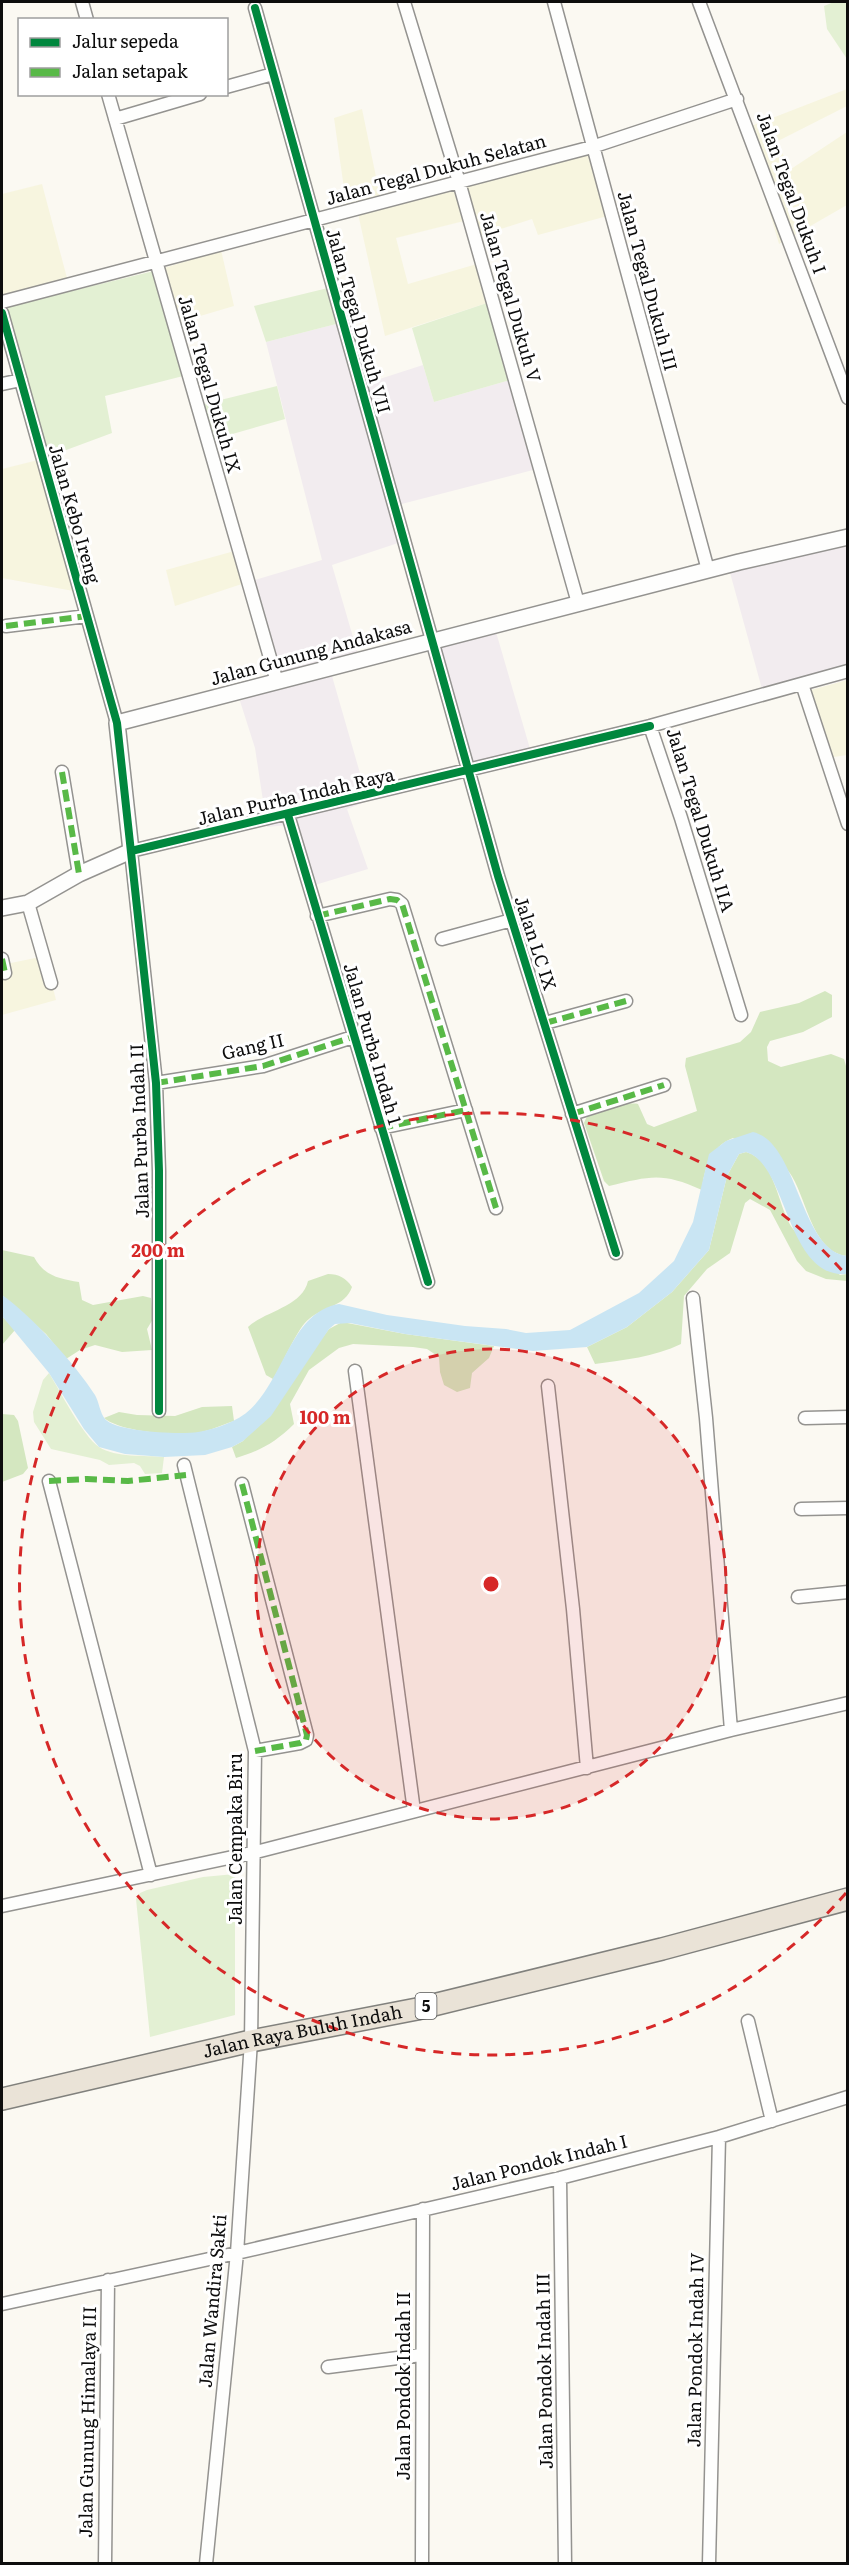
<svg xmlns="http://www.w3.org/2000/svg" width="849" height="2565" font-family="Literata,serif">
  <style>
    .industrial { fill: #f2ecef }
    .farmland { fill: #f7f5df }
    .green { fill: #e3f0d3 }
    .forest { fill: #d4e7c0 }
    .water { fill: #c9e5f3 }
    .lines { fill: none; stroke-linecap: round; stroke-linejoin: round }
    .minor-casing { stroke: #949390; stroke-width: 15 }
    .tertiary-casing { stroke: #949390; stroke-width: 18 }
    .trunk-casing { stroke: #81817d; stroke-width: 24 }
    .minor { stroke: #fefefd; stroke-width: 12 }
    .tertiary { stroke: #fefefd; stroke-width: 15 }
    .trunk { stroke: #eae3d7; stroke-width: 21 }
    .quiet { stroke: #58b947; stroke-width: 6; stroke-dasharray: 12 6; stroke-linecap: butt }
    .cycleway-casing { stroke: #fff; stroke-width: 11 }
    .cycleway { stroke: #00873e; stroke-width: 8 }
    .ring { fill: none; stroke: #d62828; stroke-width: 3; stroke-dasharray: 10 8 }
    .labels { text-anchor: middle; stroke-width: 6; stroke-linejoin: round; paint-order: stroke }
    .shield { fill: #fff; stroke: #565656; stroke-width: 1.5 }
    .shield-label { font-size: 16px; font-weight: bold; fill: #0d0d0d }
    .street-label { font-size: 18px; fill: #0d0d0d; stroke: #fff }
    .centre { fill: #d62828; stroke: #fff; stroke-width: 3 }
    .ring-label { font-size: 18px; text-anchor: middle; font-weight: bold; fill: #d62828; stroke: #fff; stroke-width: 6; stroke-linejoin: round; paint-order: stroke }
  </style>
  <rect width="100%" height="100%" fill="#fbf9f2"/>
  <path class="industrial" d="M340 323 358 386 423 365 434 402 510 380 533 470 390 507 398 543 332 565 362 668 332 676 368 801 347 809 368 869 305 888 287 825 267 827 255 748 240 701 274 688 248 582 322 560 266 342Z
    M847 542V680L765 700 729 569Z
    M496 632 533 759 468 778 430 649Z"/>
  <path class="farmland" d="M847 89V106L776 142 791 169 847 132V205L779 244 763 189 741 130Z
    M362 109 381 201 593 145 611 215 538 235 532 219 470 239 464 221 396 238 408 284 477 264 490 302 385 336 357 209 347 210 334 118Z
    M42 184 71 293 2 308V194Z
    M221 250 234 306 173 324 158 270Z
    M42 459 79 592 2 578V469Z
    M238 550 248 582 175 606 166 570Z
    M847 680V755L821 759 800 693Z
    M2 954 6 964 45 956 56 1000 2 1015Z"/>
  <path class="green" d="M834 2H847V59L827 29 824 6Z
    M158 270 187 375 105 396 112 433 42 459 2 308Z
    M332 287 340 323 266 342 254 306Z
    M490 302 510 380 434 402 412 328Z
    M277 386 285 419 208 441 196 406Z
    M49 1373C60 1391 83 1436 99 1447 116 1458 145 1455 164 1457L162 1473 145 1474 140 1466 134 1463 109 1465 100 1460 51 1449 34 1422 33 1412 43 1380Z
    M235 1874V2015L150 2037 136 1899 140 1893 147 1890 203 1877Z"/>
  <path class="forest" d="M825 991 832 995V1017L803 1032 770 1041 767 1047 768 1061 781 1067 831 1054 844 1059 848 1073 847 1256C811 1252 807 1196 789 1172 783 1163 744 1145 733 1138 711 1146 704 1169 702 1190 662 1172 651 1176 609 1186L604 1181 584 1123C586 1118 588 1114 593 1112 602 1108 630 1102 638 1104L647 1124 654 1127 697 1111 685 1066 686 1058 740 1042 751 1032 760 1012 799 1003Z
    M746 1152C777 1161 777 1207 793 1229 805 1246 825 1260 840 1275L847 1274V1281L826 1279 806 1271 797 1261 770 1210 750 1199 745 1203 730 1253 707 1269 684 1296 681 1344C654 1357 624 1360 595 1364L587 1347 627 1327 672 1292 709 1250 727 1176 739 1154Z
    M2 1250 34 1257C44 1276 60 1279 79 1282L82 1300 93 1305 143 1296 151 1298 153 1319 147 1329 152 1350 122 1352 95 1345 80 1350 66 1359 46 1334 2 1295Z
    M328 1274C339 1274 346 1278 352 1287 345 1307 324 1306 309 1319 297 1328 283 1364 273 1379L266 1375 248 1327C265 1311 302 1307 308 1281Z
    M2 1316 15 1330 2 1345Z
    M342 1322 405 1334 494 1346 489 1358 472 1373 470 1388 457 1392 444 1385 440 1372 439 1357 427 1349 413 1347 353 1344 339 1348 309 1370 290 1404 294 1424C276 1442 260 1451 236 1458L232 1447 243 1441 329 1329Z
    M232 1406 234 1421C222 1425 209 1431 197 1433 175 1436 121 1432 104 1418L119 1412 137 1415 175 1416 202 1407Z
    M2 1414 14 1415 18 1421 28 1468 23 1474 2 1482Z"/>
  <path class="water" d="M753 1132C798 1142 800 1251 847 1256V1274C786 1279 788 1164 746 1152L739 1154 727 1176 709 1250 672 1292 627 1327 587 1347 533 1351 405 1334 350 1323 335 1324 329 1329 271 1416 243 1441 232 1447 205 1455 164 1457 125 1454 99 1447 84 1429 49 1373 2 1316V1295C31 1315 75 1364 95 1395 99 1402 100 1413 105 1419 116 1432 181 1435 198 1432 209 1430 223 1426 233 1421 283 1399 284 1313 339 1304L387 1315 465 1326 506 1329 526 1333 570 1330 639 1293 674 1261 693 1222 709 1154 726 1141Z"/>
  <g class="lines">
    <defs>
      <path id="minor" d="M82 2 87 20
        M404 2 459 182 578 603
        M554 2 708 570
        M699 2 848 398
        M255 8 498 876 616 1253
        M226 87 273 74
        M108 94 277 682
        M115 119 200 94
        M2 302 592 147 737 99
        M2 313 117 723
        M2 384 21 380
        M6 626 87 616
        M802 684 848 824
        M650 726 681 818 741 1015
        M62 772 79 874
        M288 815 428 1282
        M28 903 51 983
        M317 916 390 899 397 900 402 904 496 1208
        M442 939 512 920
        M2 959 5 973
        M545 1023 626 1001
        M156 1083 263 1066 356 1036
        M572 1114 664 1085
        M381 1128 466 1110
        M693 1298 706 1418 731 1730
        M355 1371 414 1811
        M548 1386 573 1609 587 1768
        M159 1411V1171L156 1083 131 851 650 726 848 671
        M805 1418 848 1417
        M184 1465 255 1751 251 2041 237 2253 206 2564
        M49 1481 151 1875
        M242 1484 307 1735 306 1740 300 1743 255 1751
        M801 1509 848 1508
        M798 1597 848 1592
        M2 1906 256 1852 731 1730 848 1703
        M748 2021 772 2121
        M560 2178 565 2564
        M2 2304 237 2253 560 2178 719 2137 848 2097
        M328 2367 421 2355
        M105 2564 108 2280
        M422 2564 423 2209
        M709 2564 719 2137"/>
      <path id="tertiary" d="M2 908 28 903 79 874 131 851 117 723 739 562 848 537"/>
      <g id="trunk">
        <path id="s1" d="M2 2099 251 2041 417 2009 662 1949 848 1899"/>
      </g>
    </defs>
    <use href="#minor" class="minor-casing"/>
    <use href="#tertiary" class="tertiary-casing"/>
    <use href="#trunk" class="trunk-casing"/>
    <use href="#minor" class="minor"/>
    <use href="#tertiary" class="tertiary"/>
    <use href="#trunk" class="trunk"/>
    <path class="quiet" d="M6 626 87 616
      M62 772 79 874
      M317 916 390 899 397 900 402 904 496 1208
      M2 959 5 973
      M545 1023 626 1001
      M156 1083 263 1066 356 1036
      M572 1114 664 1085
      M381 1128 466 1110
      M49 1481 87 1479 128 1481 186 1475
      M242 1484 307 1735 306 1740 300 1743 255 1751"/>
    <defs>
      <path id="cycleway" d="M255 8 498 876 616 1253
        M2 313 117 723 156 1083 159 1171V1411
        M288 815 428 1282
        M131 851 650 726"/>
    </defs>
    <use href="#cycleway" class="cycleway-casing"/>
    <use href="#cycleway" class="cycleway"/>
  </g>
  <circle cx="491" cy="1584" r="235" fill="#d62828" fill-opacity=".12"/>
  <g class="ring">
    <circle cx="491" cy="1584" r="235"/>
    <path d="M846 1893A471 471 0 1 1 846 1275"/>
  </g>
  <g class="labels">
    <rect class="shield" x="415.5" y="1993" width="21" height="26" rx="4.5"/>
    <g class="shield-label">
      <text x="426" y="2012">5</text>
    </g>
    <g class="street-label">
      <text transform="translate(436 170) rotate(-15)" y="6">Jalan Tegal Dukuh Selatan</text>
      <text transform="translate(791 193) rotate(70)" y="6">Jalan Tegal Dukuh I</text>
      <text transform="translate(647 281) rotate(75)" y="6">Jalan Tegal Dukuh III</text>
      <text transform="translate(510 297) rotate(74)" y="6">Jalan Tegal Dukuh V</text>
      <text transform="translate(358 321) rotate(74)" y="6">Jalan Tegal Dukuh VII</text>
      <text transform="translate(209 384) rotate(74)" y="6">Jalan Tegal Dukuh IX</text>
      <text transform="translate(74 514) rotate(74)" y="6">Jalan Kebo Ireng</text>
      <text transform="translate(311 653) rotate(-15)" y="6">Jalan Gunung Andakasa</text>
      <text transform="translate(296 797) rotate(-13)" y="6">Jalan Purba Indah Raya</text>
      <text transform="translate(700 820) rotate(73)" y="6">Jalan Tegal Dukuh IIA</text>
      <text transform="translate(535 943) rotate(72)" y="6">Jalan LC IX</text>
      <text transform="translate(372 1044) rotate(74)" y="6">Jalan Purba Indah 1</text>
      <text transform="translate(253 1047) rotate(-13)" y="6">Gang II</text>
      <text transform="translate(140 1131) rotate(-92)" y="6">Jalan Purba Indah II</text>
      <text transform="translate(236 1839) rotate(-90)" y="6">Jalan Cempaka Biru</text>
      <text dy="6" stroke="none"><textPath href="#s1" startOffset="308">Jalan Raya Buluh Indah</textPath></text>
      <text transform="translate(539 2163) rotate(-14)" y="6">Jalan Pondok Indah I</text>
      <text transform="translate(213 2301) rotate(-85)" y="6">Jalan Wandira Sakti</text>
      <text transform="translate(696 2350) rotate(-89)" y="6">Jalan Pondok Indah IV</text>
      <text transform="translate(545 2371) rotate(-91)" y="6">Jalan Pondok Indah III</text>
      <text transform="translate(404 2386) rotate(-90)" y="6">Jalan Pondok Indah II</text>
      <text transform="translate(88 2422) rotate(-89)" y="6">Jalan Gunung Himalaya III</text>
    </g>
  </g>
  <circle cx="491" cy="1584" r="9" class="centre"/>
  <g class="ring-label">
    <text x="158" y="1257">200 m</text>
    <text x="325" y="1424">100 m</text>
  </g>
  <rect width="849" height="2565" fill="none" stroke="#0d0d0d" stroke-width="6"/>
  <rect x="18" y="18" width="210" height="78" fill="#ffffff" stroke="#9e9e9e" stroke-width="1.5"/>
  <rect x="30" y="38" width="30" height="9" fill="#00873e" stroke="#9e9e9e" stroke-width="1.5"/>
  <text x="72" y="48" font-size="18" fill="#0d0d0d">Jalur sepeda</text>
  <rect x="30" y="68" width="30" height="9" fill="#58b947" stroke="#9e9e9e" stroke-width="1.5"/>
  <text x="72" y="78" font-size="18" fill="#0d0d0d">Jalan setapak</text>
</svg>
